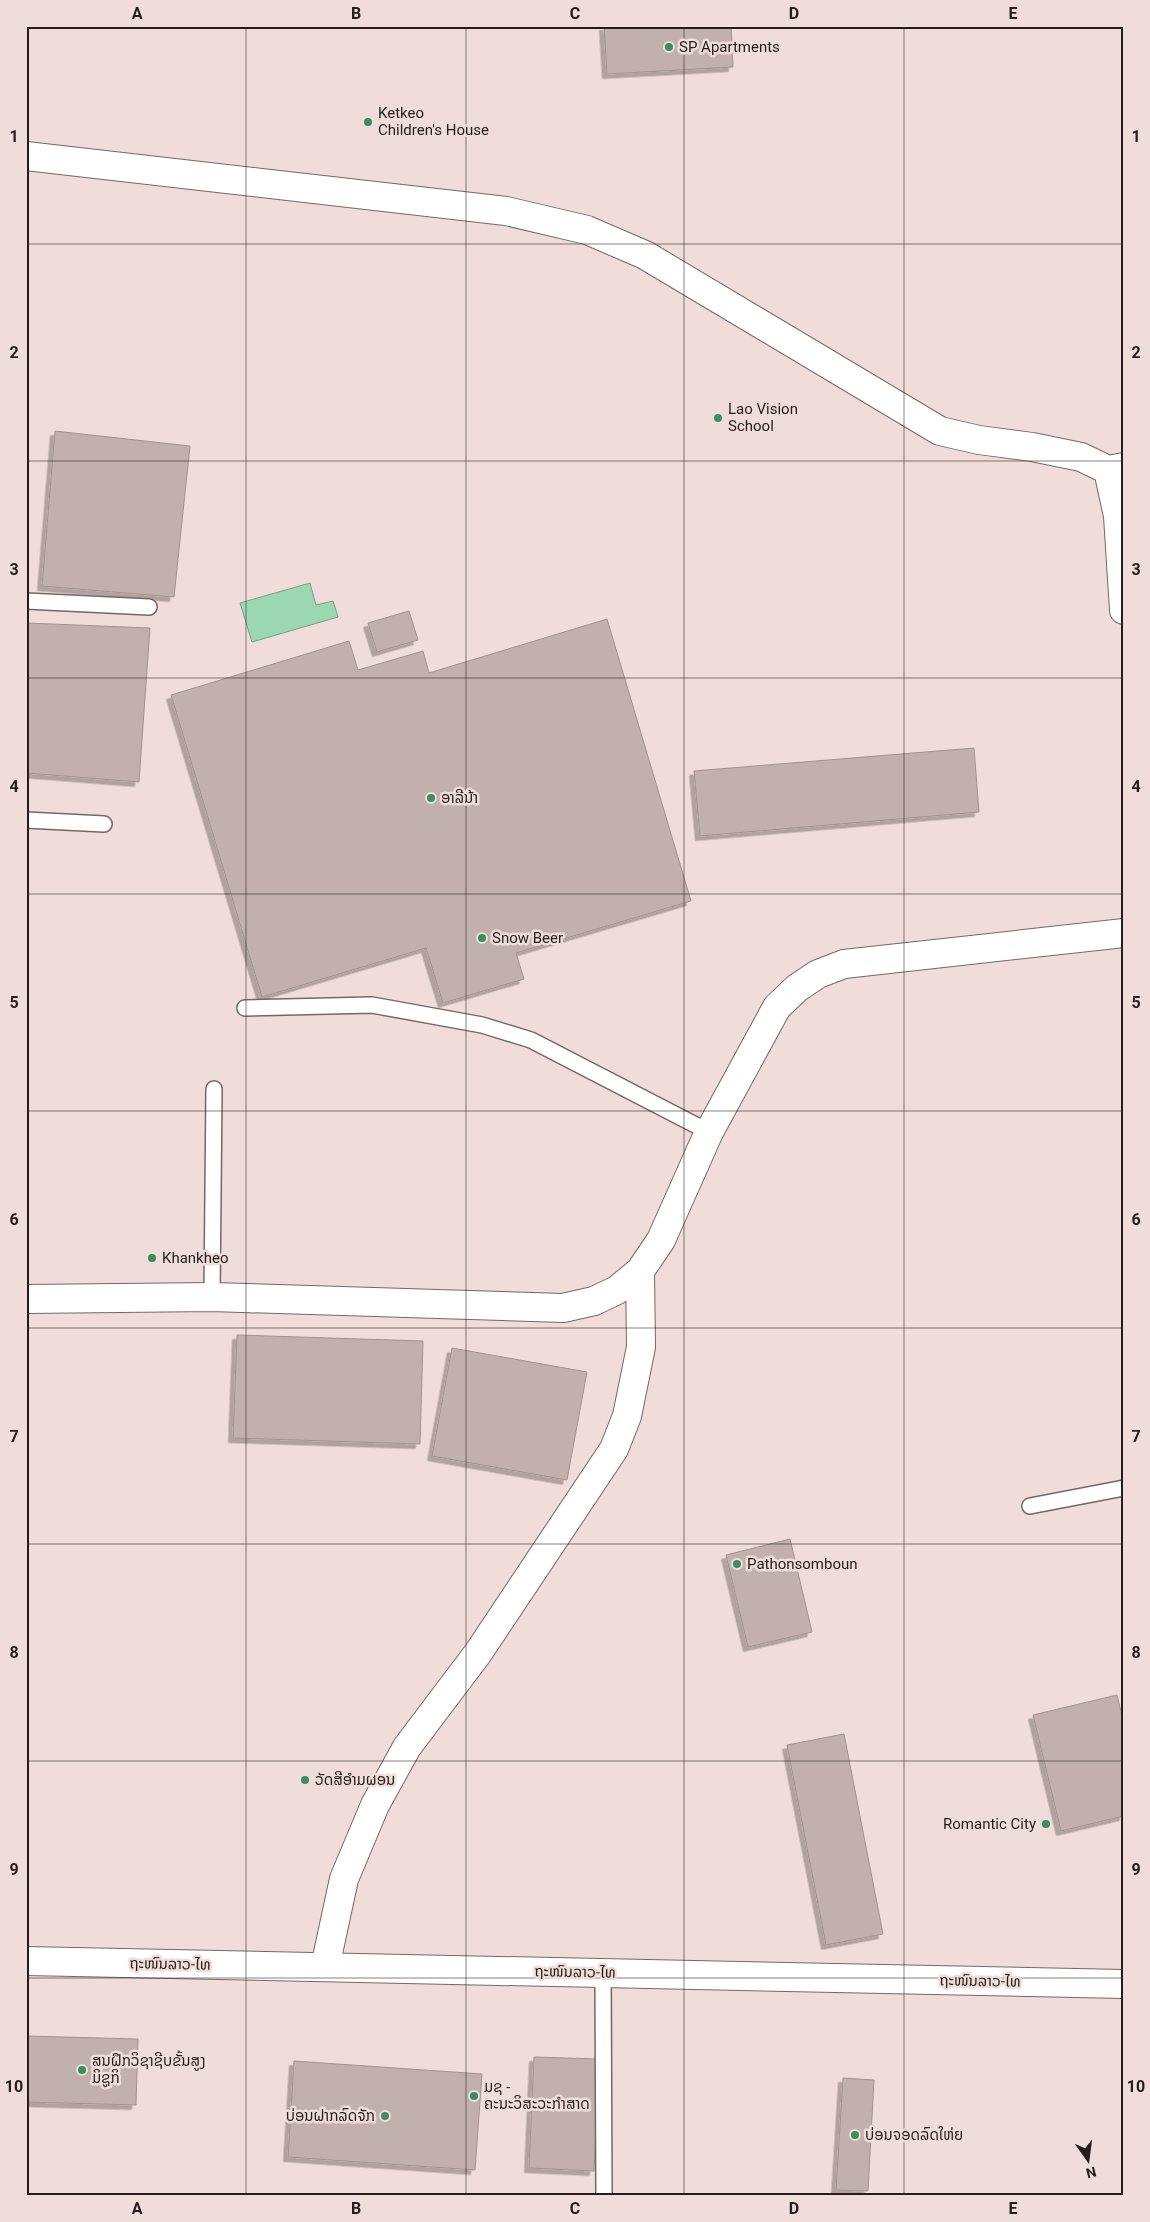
<svg xmlns="http://www.w3.org/2000/svg" width="1150" height="2222" font-family="Roboto,'Noto Sans Lao',sans-serif">
  <style>
    .water { fill: #9cd7b3; stroke: #789f85 }
    .building { fill: #c2b0ac; stroke: #a3928e; filter: url(#shadow) }
    .lines { fill: none; stroke-linecap: round; stroke-linejoin: round }
    .lane-casing { stroke: #776764; stroke-width: 18 }
    .street-casing { stroke: #776764; stroke-width: 30 }
    .secondary-casing { stroke: #776764; stroke-width: 30 }
    .lane { stroke: #fff; stroke-width: 15 }
    .street { stroke: #fff; stroke-width: 28 }
    .secondary { stroke: #fff; stroke-width: 28 }
    .grid { fill: none; stroke: #231d1b; stroke-width: 1; stroke-opacity: 0.55 }
    .poi-dot { fill: #3a8e60; stroke: #f0ddd9; stroke-width: 2 }
    .labels { text-anchor: middle; stroke-width: 5; stroke-linejoin: round; paint-order: stroke }
    .poi-label { font-size: 15px; fill: #231d1b; stroke: #f0ddd9; text-anchor: start }
    .street-label { font-size: 15px; fill: #231d1b; stroke: #f0ddd9 }
    .neatline { fill: none; stroke: #231d1b; stroke-width: 2 }
    .grid-label { font-size: 16px; text-anchor: middle; font-weight: bold; fill: #231d1b }
  </style>
  <defs>
    <filter id="shadow"><feDropShadow dx="-4.5" dy="4.5" stdDeviation="0" flood-color="#0004"/></filter>
  </defs>
  <rect width="100%" height="100%" fill="#f0ddd9"/>
  <path class="water" d="M310 583 316 605 333 601 338 617 252 642 240 603Z"/>
  <path class="building" d="M604 26H731L733 67 607 74Z
    M55 431 190 446 174 597 42 586Z
    M409 611 418 640 377 652 368 623Z
    M607 619 691 901 516 953 524 979 443 1003 426 948 262 997 171 695 349 641 358 670 423 651 429 673Z
    M27 623 150 628 139 782 26 773Z
    M974 748 979 812 700 836 694 771Z
    M237 1335 423 1341 420 1444 233 1438Z
    M452 1348 587 1372 567 1480 432 1456Z
    M790 1539 812 1632 748 1647 726 1555Z
    M1117 1695 1124 1724V1816L1061 1831 1033 1715Z
    M844 1734 883 1934 826 1945 787 1745Z
    M26 2036 138 2039 136 2105 26 2102Z
    M534 2057 599 2059 594 2171 529 2168Z
    M294 2061 482 2074 475 2170 288 2157Z
    M843 2078 874 2080 868 2191 836 2190Z"/>
  <g class="lines">
    <defs>
      <path id="lane" d="M26 601 149 607
        M26 820 104 824
        M245 1008 372 1005 482 1025 531 1040 709 1132
        M212 1297 214 1089
        M1030 1506 1124 1488
        M603 1972 604 2196"/>
      <path id="street" d="M26 156 506 211 587 230 645 255 940 431 979 440 1032 447 1081 457 1108 470 1124 467
        M1108 470 1118 516 1124 610
        M26 1299 212 1297 563 1308 594 1301 617 1290 640 1271 661 1240 709 1132 777 1007 797 988 818 974 844 964 1124 933
        M325 1967 344 1879 375 1805 407 1747 478 1653 614 1449 627 1416 641 1347 640 1271"/>
      <path id="secondary" d="M26 1961 1124 1984"/>
    </defs>
    <use href="#lane" class="lane-casing"/>
    <use href="#street" class="street-casing"/>
    <use href="#secondary" class="secondary-casing"/>
    <use href="#lane" class="lane"/>
    <use href="#street" class="street"/>
    <use href="#secondary" class="secondary"/>
  </g>
  <path class="grid" d="M246 26V2196M466 26V2196M684 26V2196M904 26V2196M26 244H1124M26 461H1124M26 678H1124M26 894H1124M26 1111H1124M26 1328H1124M26 1544H1124M26 1761H1124M26 1978H1124"/>
  <g class="poi-dot">
    <circle cx="669" cy="47" r="5"/>
    <circle cx="368" cy="122" r="5"/>
    <circle cx="718" cy="418" r="5"/>
    <circle cx="431" cy="798" r="5"/>
    <circle cx="482" cy="938" r="5"/>
    <circle cx="152" cy="1258" r="5"/>
    <circle cx="737" cy="1564" r="5"/>
    <circle cx="305" cy="1780" r="5"/>
    <circle cx="1046" cy="1824" r="5"/>
    <circle cx="82" cy="2070" r="5"/>
    <circle cx="474" cy="2096" r="5"/>
    <circle cx="385" cy="2116" r="5"/>
    <circle cx="855" cy="2135" r="5"/>
  </g>
  <g class="labels">
    <g class="poi-label">
      <text x="679" y="52">SP Apartments</text>
      <text x="378" y="118">Ketkeo<tspan x="378" dy="17">Children's House</tspan></text>
      <text x="728" y="414">Lao Vision<tspan x="728" dy="17">School</tspan></text>
      <text x="441" y="803">ອາລີນ້າ</text>
      <text x="492" y="943">Snow Beer</text>
      <text x="162" y="1263">Khankheo</text>
      <text x="747" y="1569">Pathonsomboun</text>
      <text x="315" y="1785">ວັດສີອຳມຜອນ</text>
      <text x="1036" y="1829" text-anchor="end">Romantic City</text>
      <text x="92" y="2066">ສູນຝຶກວິຊາຊີບຂັ້ນສູງ<tspan x="92" dy="17">ມິຊູກິ</tspan></text>
      <text x="484" y="2092">ມຊ -<tspan x="484" dy="17">ຄະນະວິສະວະກຳສາດ</tspan></text>
      <text x="375" y="2121" text-anchor="end">ບ່ອນຝາກລົດຈັກ</text>
      <text x="865" y="2140">ບ່ອນຈອດລົດໃຫ່ຍ</text>
    </g>
    <g class="street-label">
      <text transform="translate(170 1964) rotate(1)" y="5">ຖະໜົນລາວ-ໄທ</text>
      <text transform="translate(575 1972) rotate(1)" y="5">ຖະໜົນລາວ-ໄທ</text>
      <text transform="translate(980 1981) rotate(1)" y="5">ຖະໜົນລາວ-ໄທ</text>
    </g>
  </g>
  <rect width="1150" height="2222" fill="none" stroke="#f0ddd9" stroke-width="55"/>
  <g transform="translate(1088 2160) rotate(166)" stroke="#f0ddd9" stroke-width="4" paint-order="stroke">
  <path d="M0-4L9 19L0 12L-9 19Z" fill="#231d1b"/>
  <text y="-8" font-size="14" font-weight="bold" text-anchor="middle" fill="#231d1b">N</text>
  </g>
  <rect x="28" y="28" width="1094" height="2166" class="neatline"/>
  <g class="grid-label">
    <text x="137" y="19">A</text>
    <text x="356" y="19">B</text>
    <text x="575" y="19">C</text>
    <text x="794" y="19">D</text>
    <text x="1013" y="19">E</text>
    <text x="14" y="142">1</text>
    <text x="1136" y="142">1</text>
    <text x="14" y="358">2</text>
    <text x="1136" y="358">2</text>
    <text x="14" y="575">3</text>
    <text x="1136" y="575">3</text>
    <text x="14" y="792">4</text>
    <text x="1136" y="792">4</text>
    <text x="14" y="1008">5</text>
    <text x="1136" y="1008">5</text>
    <text x="14" y="1225">6</text>
    <text x="1136" y="1225">6</text>
    <text x="14" y="1442">7</text>
    <text x="1136" y="1442">7</text>
    <text x="14" y="1658">8</text>
    <text x="1136" y="1658">8</text>
    <text x="14" y="1875">9</text>
    <text x="1136" y="1875">9</text>
    <text x="14" y="2092">10</text>
    <text x="1136" y="2092">10</text>
    <text x="137" y="2214">A</text>
    <text x="356" y="2214">B</text>
    <text x="575" y="2214">C</text>
    <text x="794" y="2214">D</text>
    <text x="1013" y="2214">E</text>
  </g>
</svg>
